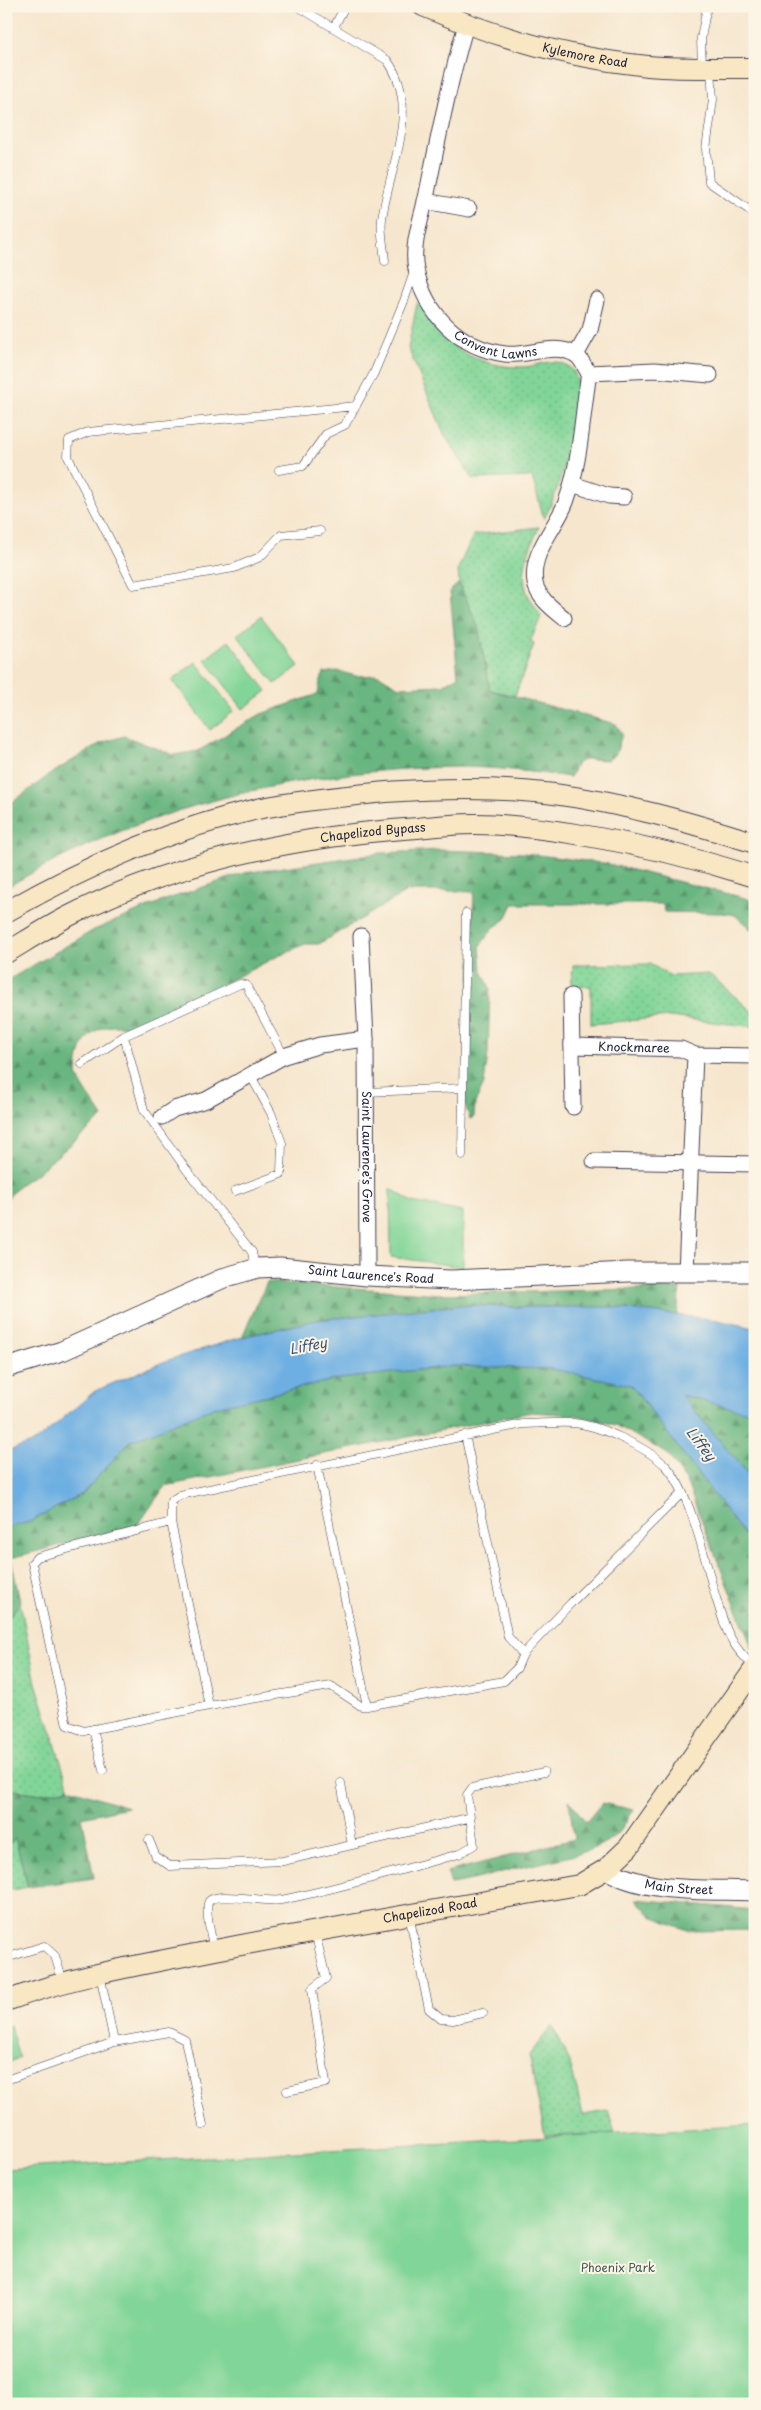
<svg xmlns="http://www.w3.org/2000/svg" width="761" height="2410" font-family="'Playpen Sans',sans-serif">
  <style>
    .grass { fill: url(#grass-dots); stroke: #527c6a }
    .forest { fill: url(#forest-firs); stroke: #466c5e }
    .green { fill: #82d598; stroke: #527c6a }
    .water { fill: #6dafe2; stroke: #48688e }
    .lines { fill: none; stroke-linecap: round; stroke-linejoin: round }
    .service-casing { stroke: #423f51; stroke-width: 9 }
    .minor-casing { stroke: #423f51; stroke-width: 17 }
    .tertiary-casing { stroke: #423f51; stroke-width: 21 }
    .secondary-casing { stroke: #423f51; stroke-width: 22 }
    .service { stroke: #fff; stroke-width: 8 }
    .minor { stroke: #fff; stroke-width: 15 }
    .tertiary { stroke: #fff; stroke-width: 19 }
    .secondary { stroke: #f9e7c3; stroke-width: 20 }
    .labels { text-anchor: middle; stroke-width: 4; stroke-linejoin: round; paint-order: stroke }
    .street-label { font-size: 12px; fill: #22223b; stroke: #fcf5e5 }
    .park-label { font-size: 12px; fill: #3f5857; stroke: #fcf5e5 }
    .water-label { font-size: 14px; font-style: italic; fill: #3c5375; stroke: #fcf5e5 }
  </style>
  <defs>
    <pattern id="grass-dots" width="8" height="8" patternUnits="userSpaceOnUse" patternTransform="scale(1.25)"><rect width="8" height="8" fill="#82d598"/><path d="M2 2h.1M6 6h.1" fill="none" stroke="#70b784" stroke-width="1.8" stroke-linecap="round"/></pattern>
    <pattern id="forest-firs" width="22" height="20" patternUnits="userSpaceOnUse" patternTransform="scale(1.25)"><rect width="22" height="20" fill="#69b680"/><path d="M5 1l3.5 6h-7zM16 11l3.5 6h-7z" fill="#56946a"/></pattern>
  </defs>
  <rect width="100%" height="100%" fill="#fcf5e5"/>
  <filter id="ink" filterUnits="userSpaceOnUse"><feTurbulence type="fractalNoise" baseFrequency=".02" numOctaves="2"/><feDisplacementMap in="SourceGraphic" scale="10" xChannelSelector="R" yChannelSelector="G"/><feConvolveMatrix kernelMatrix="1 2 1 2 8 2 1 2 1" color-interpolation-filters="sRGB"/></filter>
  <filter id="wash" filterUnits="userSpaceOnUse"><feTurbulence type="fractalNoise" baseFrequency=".0096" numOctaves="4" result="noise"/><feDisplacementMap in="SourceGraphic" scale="20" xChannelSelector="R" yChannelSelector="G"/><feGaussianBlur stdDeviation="1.12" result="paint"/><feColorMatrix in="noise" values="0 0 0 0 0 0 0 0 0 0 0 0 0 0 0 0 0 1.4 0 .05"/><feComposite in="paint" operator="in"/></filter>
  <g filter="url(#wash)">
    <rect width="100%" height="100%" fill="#f6e6cd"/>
    <path class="grass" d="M417 303 424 306C436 346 482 368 522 367 536 367 550 358 564 364 574 368 576 375 578 385 570 433 567 475 544 519L532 477 473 479 445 436 408 348Z
      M539 527C531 546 520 568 526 589 528 598 537 607 541 617L530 642 534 644 515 696 490 690 478 627 459 583 458 569 473 535Z
      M650 964 670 976 709 974 755 1014V1027L670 1017 591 1024V986L571 988 573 965Z
      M20 1602 36 1683 69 1788 42 1794 6 1789V1622Z
      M15 1837 28 1887 6 1891V1847Z
      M552 2026 570 2063 583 2115 608 2111 615 2133 545 2136 529 2055Z"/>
    <path class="forest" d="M459 583 478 627 490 690 616 724 622 734 616 754 608 760 587 759 577 763 570 777C534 772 494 767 457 767 301 769 140 807 6 888V807L49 775 101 743 124 736 174 755 198 751 261 714 318 694 320 682 324 673 337 671 356 676 379 675 399 687 442 685 458 677 450 591Z
      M440 850 523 853 608 864 745 898 755 902V933L735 915 723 913 664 912 663 904H513L506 919 493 928 480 946 482 971 490 988 488 1054 484 1084 475 1103 474 1117 470 1119 465 1104 474 891H408L319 944H305L272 959 135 1029C106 1020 82 1030 78 1062 78 1067 76 1073 78 1077 84 1091 95 1104 103 1117L36 1174 19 1185 6 1200V981L94 930 165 900 244 873 380 853Z
      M267 1282 441 1294 680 1288 677 1315 610 1307H513L462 1305 317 1320 242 1337Z
      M453 1366 552 1369 631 1385 755 1549V1647L753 1650 686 1481 668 1454 616 1425 575 1415 532 1412 165 1486 138 1525 11 1558 20 1602 6 1622V1528L29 1522 82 1494 130 1441 215 1407 338 1379Z
      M680 1394 755 1414V1482Z
      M69 1788 128 1807 82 1817 94 1878 28 1887 15 1838 6 1847V1789L42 1794Z
      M569 1800 586 1822 602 1803 634 1810C627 1819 621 1832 612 1838 586 1857 549 1860 518 1868 495 1873 474 1881 451 1884L447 1872 574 1839Z
      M636 1899 755 1910V1930L690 1931 651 1916Z"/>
    <path class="green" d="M261 616 299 666 275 684 237 635Z
      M229 641 267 691 243 709 205 659Z
      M196 662 234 711 210 730 172 680Z
      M390 1188 412 1202 463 1212V1267L391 1257Z
      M10 2025 19 2058 6 2063V2026Z
      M755 2125V2404H6V2169Z"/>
    <path class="water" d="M462 1305 513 1307H610L717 1320 755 1328V1414L681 1395 755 1482V1549L631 1385 552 1369 453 1366 338 1379 215 1407 130 1441 82 1494 29 1522 6 1528V1452L35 1442 95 1391 168 1360 242 1337 317 1320Z"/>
  </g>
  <g filter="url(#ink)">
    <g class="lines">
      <defs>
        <path id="service" d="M297 6 387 60C422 108 389 167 382 219 380 232 384 248 385 261
          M334 27 345 6
          M702 68 701 38 707 6
          M711 69 713 100 706 149 709 182 755 214
          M279 470 303 466 326 434 345 425 374 373 404 301 414 272
          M320 531 281 535 260 557 234 568 133 585 68 457 69 440 88 432 356 406
          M124 1036 144 1110 186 1169 252 1252 255 1268
          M82 1064 124 1036 240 984 246 985 284 1056
          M366 1092 463 1088
          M462 1155 466 913
          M235 1191 281 1174 282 1143 271 1113 251 1076
          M465 1435 508 1637 523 1654
          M317 1465 367 1706
          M171 1522 37 1557 32 1563 67 1725 84 1731 209 1706 331 1686 361 1706H367L504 1681 517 1668 523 1654 571 1603 682 1493
          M209 1706 171 1522V1501L180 1495 523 1424C540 1424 556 1422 573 1423 599 1425 646 1447 665 1465 689 1489 704 1555 713 1588 723 1620 727 1644 754 1666
          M93 1729 103 1770
          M341 1783 352 1845
          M149 1840 156 1857 170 1866 283 1861 468 1818
          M409 1915 429 2009 441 2019 453 2020 483 2013
          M214 1950C212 1940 204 1908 209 1901 217 1891 266 1903 281 1900 341 1888 400 1870 459 1854L474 1845 467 1795 472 1788 544 1772
          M6 1958 44 1946 55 1956 63 1982
          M100 1974 114 2042
          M6 2080 114 2042 169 2032 185 2040 203 2125
          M287 2091 326 2083 312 1989 326 1978 315 1932"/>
        <g id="minor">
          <path id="s1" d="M466 25C449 82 438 140 426 198 421 220 411 246 416 269 425 314 460 348 505 354 528 357 554 341 576 355 581 358 585 368 589 373 582 415 581 461 566 502 556 528 530 552 535 583 538 598 553 609 564 618"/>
          <path d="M425 201 469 209"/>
          <path d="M576 355 590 330 597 300"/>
          <path d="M589 373 655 370 710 375"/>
          <path d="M572 484 609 496 624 497"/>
          <path id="s2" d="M361 936 366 1039 367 1276"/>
          <path d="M571 996 573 1107"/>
          <path id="s3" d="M572 1046 681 1049 695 1055 755 1056"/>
          <path d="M162 1117 174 1109 206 1100 284 1056 320 1045 366 1039"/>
          <path d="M594 1161 755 1164"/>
          <path d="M686 1273 695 1055"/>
        </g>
        <g id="tertiary">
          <path id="s4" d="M6 1368 62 1351 199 1289 226 1277 258 1268 280 1267 367 1276 451 1280 628 1272H755"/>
          <path id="s5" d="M606 1869C647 1894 707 1889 755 1891"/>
        </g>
        <g id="secondary">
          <path id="s6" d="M423 6C494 37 570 58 648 66 683 69 719 68 755 68"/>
          <path d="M6 912C86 866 172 828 262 808 303 800 345 796 386 792 442 788 498 787 554 794 622 803 689 822 755 843"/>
          <path id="s7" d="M6 953C26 941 46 928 67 917 174 862 298 836 417 828 436 826 456 824 475 824 509 824 544 829 576 834 637 844 696 858 755 877"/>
          <path id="s8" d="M6 2001C78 1974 156 1962 231 1947 347 1925 463 1905 579 1885L606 1869 629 1847 755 1668"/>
        </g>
      </defs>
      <use href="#service" class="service-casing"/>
      <use href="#minor" class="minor-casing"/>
      <use href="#tertiary" class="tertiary-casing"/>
      <use href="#secondary" class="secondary-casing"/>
      <use href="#service" class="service"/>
      <use href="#minor" class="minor"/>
      <use href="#tertiary" class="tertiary"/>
      <use href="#secondary" class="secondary"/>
    </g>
  </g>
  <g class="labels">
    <g class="street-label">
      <text dy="4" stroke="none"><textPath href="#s6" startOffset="170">Kylemore Road</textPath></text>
      <text dy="4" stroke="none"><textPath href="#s1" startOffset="370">Convent Lawns</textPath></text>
      <text dy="4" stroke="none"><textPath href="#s7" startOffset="390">Chapelizod Bypass</textPath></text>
      <text dy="4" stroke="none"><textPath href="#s3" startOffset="62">Knockmaree</textPath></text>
      <text dy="4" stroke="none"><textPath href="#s2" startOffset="221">Saint Laurence's Grove</textPath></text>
      <text dy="4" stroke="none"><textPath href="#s4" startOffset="385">Saint Laurence's Road</textPath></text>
      <text dy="4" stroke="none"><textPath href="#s5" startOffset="76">Main Street</textPath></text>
      <text dy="4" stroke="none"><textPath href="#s8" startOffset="434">Chapelizod Road</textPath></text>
    </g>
    <g class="park-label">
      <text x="618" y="2272">Phoenix Park</text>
    </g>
    <g class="water-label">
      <text transform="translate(308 1346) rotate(-11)" y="5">Liffey</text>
      <text transform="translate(701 1444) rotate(53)" y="5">Liffey</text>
    </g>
  </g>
  <rect width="761" height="2410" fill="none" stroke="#fcf5e5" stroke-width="25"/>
</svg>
